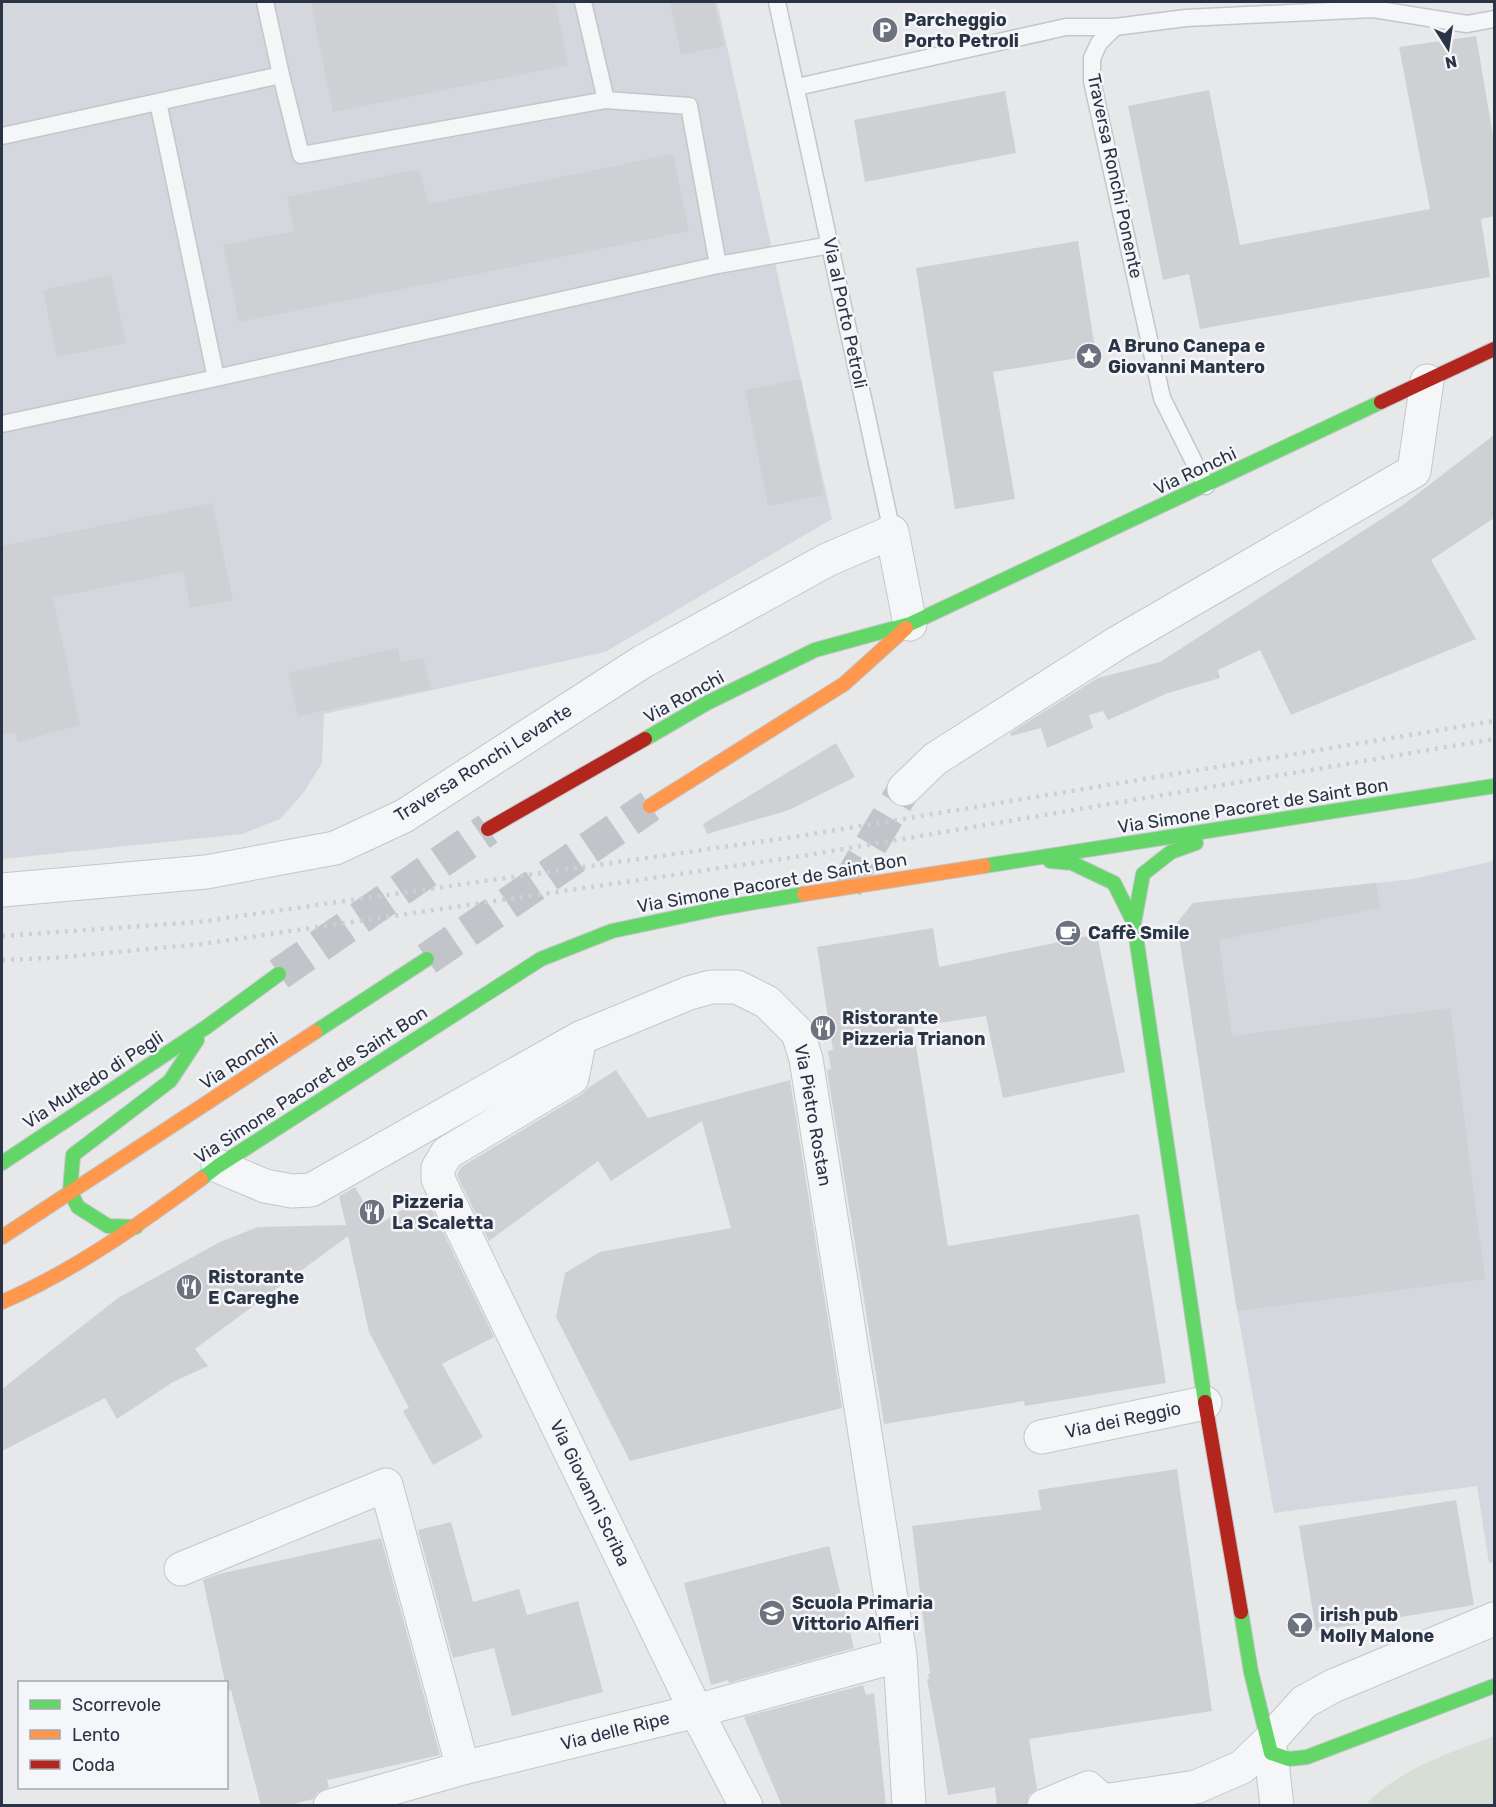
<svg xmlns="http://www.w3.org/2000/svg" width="1496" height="1807" font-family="Rubik,sans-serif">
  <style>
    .built { fill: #d4d7dd }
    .green { fill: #d6ded6 }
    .building { fill: #ced0d3 }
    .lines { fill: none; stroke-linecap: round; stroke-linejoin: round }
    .street-tunnel { stroke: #c1c4c9; stroke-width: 33; stroke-dasharray: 33 16; stroke-linecap: butt }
    .primary-tunnel { stroke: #c1c4c9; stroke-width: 33; stroke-dasharray: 33 16; stroke-linecap: butt }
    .lane-casing { stroke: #c4c6c8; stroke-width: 19 }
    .street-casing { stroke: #c4c6c8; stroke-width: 35 }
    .fast-casing { stroke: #c2c5c8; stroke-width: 16 }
    .slow-casing { stroke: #c2c5c8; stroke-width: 16 }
    .jam-casing { stroke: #c2c5c8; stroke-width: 16 }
    .lane { stroke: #f5f6f7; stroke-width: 16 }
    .street { stroke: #f5f6f7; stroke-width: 33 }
    .fast { stroke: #63d668; stroke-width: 14 }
    .slow { stroke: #ff974d; stroke-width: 14 }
    .jam { stroke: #b3261e; stroke-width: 14 }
    .rail { stroke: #cecfd2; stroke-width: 4.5; stroke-dasharray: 3 6; stroke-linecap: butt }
    .labels { text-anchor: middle; stroke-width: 5; stroke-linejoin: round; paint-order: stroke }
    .poi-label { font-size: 18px; font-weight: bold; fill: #2b3445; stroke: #f4f6f9; text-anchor: start }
    .street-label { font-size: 18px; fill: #2b3445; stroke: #f4f6f9 }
  </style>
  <rect width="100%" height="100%" fill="#e6e8ea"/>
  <path class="built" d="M2 2H717L832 519 605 652 324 714 322 763 304 792 280 819 242 834 2 859Z
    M1494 861V1562L1489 1563 1477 1486 1274 1513 1239 1320 1177 923 1193 903 1413 879Z"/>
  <path class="green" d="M1494 1736V1805H1365C1401 1768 1447 1754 1494 1736Z"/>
  <path class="building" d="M311 2H555L568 65 333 112Z
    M670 2H714L724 46 681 55Z
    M1476 36 1494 141V216L1481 219 1490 277 1200 329 1189 274 1163 280 1128 106 1209 90 1240 245 1430 209 1399 47Z
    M1005 91 1016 153 865 182 854 120Z
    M673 154 689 231 239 322 223 245 294 231 287 197 419 169 428 204Z
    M1078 241 1096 355 993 372 1015 499 955 509 916 268Z
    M111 275 126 343 57 357 43 290Z
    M801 379 824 495 768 506 745 390Z
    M1494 435V518L1431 560 1476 639 1291 715 1260 650 1218 670 1220 678 1168 693 1108 720 1103 711 1089 715 1093 728 1047 748 1041 728 1011 736 1010 733 1098 678 1160 662 1403 505Z
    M212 503 233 600 190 608 183 571 53 598 80 725 18 742 15 732 2 735V546Z
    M398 648 401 662 423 658 431 689 298 716 288 673Z
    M836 743 855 777 789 810 707 834 703 824Z
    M1376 883 1380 908 1219 940 1232 1036 1450 1008 1485 1279 1237 1311 1177 923 1193 903Z
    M933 928 939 967 1097 934 1125 1072 1003 1098 986 1016 913 1027 948 1246 1139 1214 1166 1383 1025 1406 1024 1401 884 1424 827 1070 831 1069 828 1051 833 1050 817 947Z
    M616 1070 648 1118 790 1080 842 1408 630 1461 556 1317 565 1273 600 1252 731 1228 702 1121 611 1181 598 1161 489 1241 457 1175 461 1167 582 1094 588 1088Z
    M355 1187 377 1226 425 1195 494 1337 442 1364 483 1437 433 1465 403 1411 409 1408 369 1332 348 1236 195 1349 208 1366 173 1382 117 1419 105 1398 2 1451V1389L118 1298 220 1242 258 1227 346 1225 339 1196Z
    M1177 1469 1212 1711 1029 1739 1037 1789 1029 1795 1026 1806H997L995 1787 948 1795 927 1679H929L928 1674H930L912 1526 1041 1510 1038 1490Z
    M1456 1500 1474 1605 1316 1631 1299 1526Z
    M451 1522 473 1602 519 1589 527 1615 578 1601 603 1692 512 1716 494 1648 453 1658 418 1530Z
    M381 1538 440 1755 327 1780 329 1787 317 1793 313 1799 286 1806H261L231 1690 227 1691 203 1580 219 1574Z
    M829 1546 854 1648 729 1683 728 1680 711 1685 684 1583Z
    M863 1685 866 1695 874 1693 886 1806H782L744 1717Z"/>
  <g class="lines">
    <path class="street-tunnel" d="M846 887 904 789"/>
    <path class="primary-tunnel" d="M427 959 650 806
      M279 974 488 829"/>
    <defs>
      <path id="lane" d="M265 2 281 75 301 155 606 100
        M583 2 606 100 689 106 718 265
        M777 2 892 532
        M797 87 1066 27H1115
        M158 102 216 378
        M2 136 281 75
        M2 424 216 378 718 265 831 245
        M1206 486 1162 398 1092 81V58L1099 43 1115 27 1186 18 1373 9 1467 24 1494 19"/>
      <path id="street" d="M904 789 935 759 1117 643 1414 471 1427 381
        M2 890 206 872 335 848 404 816 642 662 827 560 892 532 910 624
        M580 1038 572 1078 447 1153 438 1168V1179L696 1711 746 1806
        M218 1166 265 1186 292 1191 311 1190 580 1038 689 993 711 987H737L767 1002 798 1033 806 1059 900 1655 909 1806
        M1041 1437 1205 1403
        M181 1569 386 1485 463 1768
        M1271 1753 1277 1806
        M330 1806 463 1768 696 1711 900 1655
        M1044 1806 1088 1788 1103 1801 1196 1787 1242 1767 1269 1741 1304 1702 1333 1686 1494 1619"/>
      <path id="fast" d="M645 739 707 703 815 650 910 624 1381 402
        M1050 861 1072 863 1114 883 1134 923 1205 1402
        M984 866 1494 786
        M1134 923 1143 874 1171 852 1196 843
        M315 1032 427 959
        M2 1163 205 1028 279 974
        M201 1179 218 1166 541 959 612 931 721 908 804 894
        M136 1227 108 1226 78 1207 70 1191 73 1155 170 1081 197 1040
        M1241 1612 1251 1672 1271 1753
        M1271 1753 1289 1759 1307 1757 1494 1686"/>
      <path id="slow" d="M650 806 844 684 906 628
        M804 894 984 866
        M2 1237 315 1032
        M2 1302C74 1271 138 1225 201 1179"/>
      <path id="jam" d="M1381 402 1494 349
        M488 829 645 739
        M1205 1402 1241 1612"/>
    </defs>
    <use href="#lane" class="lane-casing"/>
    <use href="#street" class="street-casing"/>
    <use href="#fast" class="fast-casing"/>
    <use href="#slow" class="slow-casing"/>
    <use href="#jam" class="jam-casing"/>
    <use href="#lane" class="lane"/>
    <use href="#street" class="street"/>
    <use href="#fast" class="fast"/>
    <use href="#slow" class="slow"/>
    <use href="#jam" class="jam"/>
    <path class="rail" d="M2 936 198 922 800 836 1494 721
      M2 960 52 958 202 944 802 856 1494 739"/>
  </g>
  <defs>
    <symbol id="parking-disc" viewBox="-11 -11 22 22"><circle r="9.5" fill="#6c737f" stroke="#f4f6f9"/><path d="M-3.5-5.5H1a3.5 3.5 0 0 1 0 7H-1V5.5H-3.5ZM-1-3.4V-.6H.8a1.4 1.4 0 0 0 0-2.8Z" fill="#fff"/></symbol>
    <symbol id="sight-disc" viewBox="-11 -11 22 22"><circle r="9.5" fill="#6c737f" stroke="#f4f6f9"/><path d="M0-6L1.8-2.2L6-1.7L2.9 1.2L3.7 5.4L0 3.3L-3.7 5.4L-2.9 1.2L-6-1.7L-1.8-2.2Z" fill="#fff"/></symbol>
    <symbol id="cafe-disc" viewBox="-11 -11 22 22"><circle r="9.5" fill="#6c737f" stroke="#f4f6f9"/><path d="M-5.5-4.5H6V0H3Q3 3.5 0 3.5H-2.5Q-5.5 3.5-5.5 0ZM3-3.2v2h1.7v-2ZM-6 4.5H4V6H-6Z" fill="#fff"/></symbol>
    <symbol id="restaurant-disc" viewBox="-11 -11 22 22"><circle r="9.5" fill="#6c737f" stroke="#f4f6f9"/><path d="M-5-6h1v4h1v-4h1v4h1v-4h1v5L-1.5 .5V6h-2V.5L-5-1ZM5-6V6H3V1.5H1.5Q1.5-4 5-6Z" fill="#fff"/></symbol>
    <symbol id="school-disc" viewBox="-11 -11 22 22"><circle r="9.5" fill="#6c737f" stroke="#f4f6f9"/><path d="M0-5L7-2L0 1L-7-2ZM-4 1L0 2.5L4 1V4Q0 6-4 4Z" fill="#fff"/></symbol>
    <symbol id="bar-disc" viewBox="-11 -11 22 22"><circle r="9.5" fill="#6c737f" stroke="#f4f6f9"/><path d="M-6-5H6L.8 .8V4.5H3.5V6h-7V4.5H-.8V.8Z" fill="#fff"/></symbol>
  </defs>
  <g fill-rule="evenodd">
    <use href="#parking-disc" x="870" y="15" width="30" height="30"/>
    <use href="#sight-disc" x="1074" y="341" width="30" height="30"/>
    <use href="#cafe-disc" x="1053" y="918" width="30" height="30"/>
    <use href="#restaurant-disc" x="808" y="1013" width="30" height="30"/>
    <use href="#restaurant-disc" x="357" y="1197" width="30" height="30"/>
    <use href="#restaurant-disc" x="174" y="1272" width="30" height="30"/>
    <use href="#school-disc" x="757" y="1598" width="30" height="30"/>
    <use href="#bar-disc" x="1285" y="1610" width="30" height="30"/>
  </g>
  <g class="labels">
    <g class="poi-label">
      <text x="904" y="26">Parcheggio<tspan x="904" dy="21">Porto Petroli</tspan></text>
      <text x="1108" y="352">A Bruno Canepa e<tspan x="1108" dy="21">Giovanni Mantero</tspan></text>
      <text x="1088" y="939">Caffè Smile</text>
      <text x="842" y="1024">Ristorante<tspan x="842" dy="21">Pizzeria Trianon</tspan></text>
      <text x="392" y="1208">Pizzeria<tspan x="392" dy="21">La Scaletta</tspan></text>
      <text x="208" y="1283">Ristorante<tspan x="208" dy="21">E Careghe</tspan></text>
      <text x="792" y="1609">Scuola Primaria<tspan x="792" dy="21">Vittorio Alfieri</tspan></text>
      <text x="1320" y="1621">irish pub<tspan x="1320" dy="21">Molly Malone</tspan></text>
    </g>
    <g class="street-label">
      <text transform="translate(1115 176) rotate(78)" y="6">Traversa Ronchi Ponente</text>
      <text transform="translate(845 313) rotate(78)" y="6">Via al Porto Petroli</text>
      <text transform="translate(1195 471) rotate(-25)" y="6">Via Ronchi</text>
      <text transform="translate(684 697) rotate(-29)" y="6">Via Ronchi</text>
      <text transform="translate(483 763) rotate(-32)" y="6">Traversa Ronchi Levante</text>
      <text transform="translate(1253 806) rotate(-9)" y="6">Via Simone Pacoret de Saint Bon</text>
      <text transform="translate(772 883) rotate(-10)" y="6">Via Simone Pacoret de Saint Bon</text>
      <text transform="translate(239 1061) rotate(-33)" y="6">Via Ronchi</text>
      <text transform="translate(93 1080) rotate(-33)" y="6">Via Multedo di Pegli</text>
      <text transform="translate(311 1085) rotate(-33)" y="6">Via Simone Pacoret de Saint Bon</text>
      <text transform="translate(813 1115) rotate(80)" y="6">Via Pietro Rostan</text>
      <text transform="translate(1123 1420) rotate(-12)" y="6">Via dei Reggio</text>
      <text transform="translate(590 1493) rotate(64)" y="6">Via Giovanni Scriba</text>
      <text transform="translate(615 1731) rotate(-14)" y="6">Via delle Ripe</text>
    </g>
  </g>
  <rect width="1496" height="1807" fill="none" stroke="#2b3445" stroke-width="6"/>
  <rect x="18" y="1681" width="210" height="108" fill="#f4f6f9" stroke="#a4a8b1" stroke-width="1.5"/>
  <rect x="30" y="1700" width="30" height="9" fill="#63d668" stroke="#a4a8b1" stroke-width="1.5"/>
  <text x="72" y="1711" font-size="18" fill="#2b3445">Scorrevole</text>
  <rect x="30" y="1730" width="30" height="9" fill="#ff974d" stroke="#a4a8b1" stroke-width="1.5"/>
  <text x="72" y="1741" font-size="18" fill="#2b3445">Lento</text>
  <rect x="30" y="1760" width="30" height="9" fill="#b3261e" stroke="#a4a8b1" stroke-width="1.5"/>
  <text x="72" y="1771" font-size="18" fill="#2b3445">Coda</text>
  <g transform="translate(1448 48) rotate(168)" stroke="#f4f6f9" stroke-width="4.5" paint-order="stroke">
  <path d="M0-4.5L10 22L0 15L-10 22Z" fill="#2b3445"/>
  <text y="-9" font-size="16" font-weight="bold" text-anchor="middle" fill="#2b3445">N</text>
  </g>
</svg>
